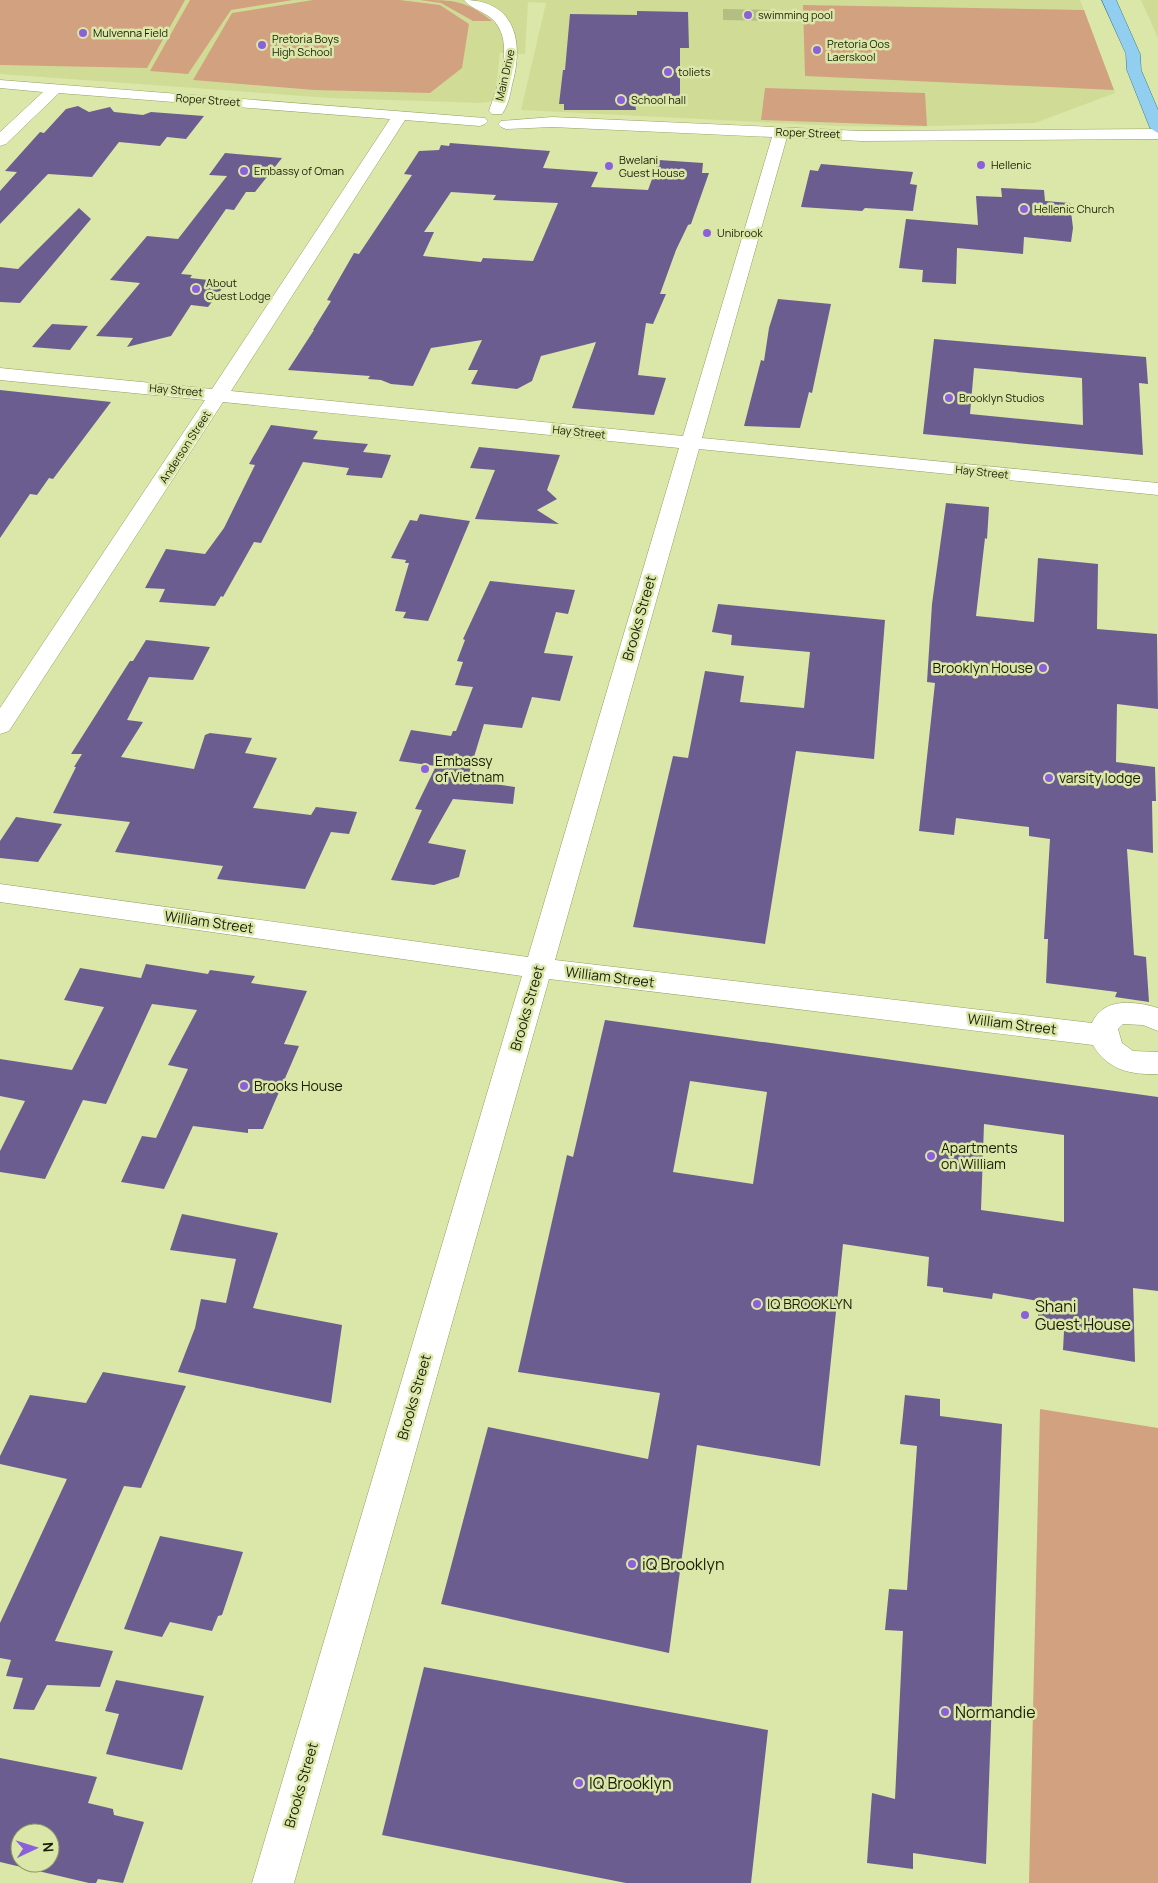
<svg xmlns="http://www.w3.org/2000/svg" width="1158" height="1883" font-family="Manrope,sans-serif">
  <style>
    .built { fill: #d0dc96 }
    .green { fill: #d2a280 }
    .water { fill: #b3be82 }
    .building { fill: #6c5d90; fill-rule: evenodd }
    .lines { fill: none; stroke-linecap: round; stroke-linejoin: round }
    .minor-casing { stroke: #939e62; stroke-width: 1 }
    .primary-casing { stroke: #377b97; stroke-width: 1 }
    .minor { fill: #fff; fill-rule: evenodd }
    .primary { fill: #91cef0; fill-rule: evenodd }
    .poi-dot { fill: #8b60da; stroke: #dbe7a8; stroke-width: 2 }
    .labels { text-anchor: middle; stroke-width: 5; stroke-linejoin: round; paint-order: stroke }
    .far-poi-label { font-size: 11px; fill: #191d05; stroke: #dbe7a8; text-anchor: start }
    .far-street-label { font-size: 11px; fill: #191d05; stroke: #dbe7a8 }
    .street-label { font-size: 14px; fill: #191d05; stroke: #dbe7a8 }
    .poi-label { font-size: 14px; fill: #191d05; stroke: #dbe7a8; text-anchor: start }
    .near-poi-label { font-size: 16px; fill: #191d05; stroke: #dbe7a8; text-anchor: start }
  </style>
  <rect width="100%" height="100%" fill="#dbe7a8"/>
  <path class="built" d="M0 0H1080L1115 93 1035 123 903 127 837 126 521 110 546 3 528 2 525 54 500 53 495 101 481 103 330 98 0 74Z
    M1141 0H1158V38Z"/>
  <path class="green" d="M0 0H185L147 68 0 65Z
    M190 0H293L231 10 188 74 150 71Z
    M313 0H400L440 5 469 24 462 68 430 93 314 90 193 80 232 13Z
    M420 0C454 0 465 0 492 21H473L441 3Z
    M803 5 1084 10 1114 90 805 76Z
    M765 88 925 93 927 126 761 120Z
    M1040 1409 1158 1428V1883H1029Z"/>
  <path class="water" d="M723 9 772 10V21L723 20Z"/>
  <path class="building" d="M637 11 688 12 689 48H680V103L635 101 636 110H564V104H559L563 70H565L570 14 637 15Z
    M78 106 89 112 110 107 114 112 143 115 151 112 204 116 186 139 167 137 160 146 119 142 92 177 48 174 0 224V191L17 172 5 171 40 132 44 133 66 109Z
    M450 143 550 151 543 168 598 172 591 187 648 190 659 160 703 163 702 173H709L691 224 688 225 676 250 660 294H666L653 324 646 323 638 375 666 378 654 415 572 408 596 342 541 356 532 381 517 389 471 384 478 370H468L482 340 431 348 413 386 391 384 381 380 368 379 370 376 288 370 314 330H313L331 301 327 300 354 253 359 254 412 175 404 174 419 151 439 150 441 145 449 146ZM451 192 496 195 493 200 558 203 533 261 483 258 481 262 423 256 434 232H424Z
    M225 153 282 158 255 192H246L234 210 226 209 181 274 192 275 190 278 227 282 208 307 191 305 171 336 127 347 133 338 96 336 140 283 110 280 147 236 178 239 227 176 209 175Z
    M821 164 913 172 910 184 917 185 913 211 865 208 862 211 801 207 810 170 818 171Z
    M1001 188 1044 190 1045 201 1070 203 1073 228 1071 242 1024 237 1023 254 957 248 956 284 922 282 923 270 899 268 906 219 978 225 976 196 1002 197Z
    M79 208 91 219 20 303 0 302V267L18 269Z
    M778 299 831 304 812 393 809 392 800 428 744 426 761 360 764 361 769 328Z
    M52 324 88 326 70 350 32 347Z
    M934 339 1146 357 1148 384 1139 383 1143 455 923 434ZM974 368 1082 378 1083 425 970 414Z
    M0 390 111 402 53 479 49 478 37 495 30 494 0 538Z
    M271 425 318 431 313 439 368 444 363 452 391 455 382 478 346 475 349 468 303 462 261 543 254 542 223 597 221 596 215 606 159 602 165 589 145 588 166 549 205 554 224 528 255 465 249 464Z
    M479 447 560 455 547 490 557 499 537 510 559 524 475 519 495 470 470 468Z
    M946 503 989 507 987 539 985 538 976 616 1034 622 1038 558 1098 564 1097 629 1157 634 1158 709 1117 704 1116 762 1155 767 1156 801H1152L1153 853 1127 849 1134 955 1146 957 1149 1002 1115 997 1117 992 1046 983 1048 939H1044L1050 839 1029 836V827L956 818 954 835 919 831 935 683 927 682 932 604Z
    M420 514 470 521 428 621 403 618 406 612 395 611 409 563H405L406 560 391 558 410 520 417 521Z
    M490 581 575 590 568 614 556 612 544 653 573 656 560 701 532 697 522 728 484 724 467 780 515 787 513 804 453 799 428 843 466 850 459 877 434 885 391 880 422 810 415 809 436 766 399 761 411 730 451 736 453 731H456L473 687 455 685 463 662 457 661 465 640 463 639Z
    M718 604 885 620 874 759 796 751 765 944 633 927 673 756 688 758 705 671 744 676 740 702 804 708 810 652 731 645 732 635 712 632Z
    M146 640 210 647 193 680 149 677 127 720 143 722 121 757 194 769 205 735 210 733 252 738 245 753 277 758 253 808 311 815 316 807 357 812 349 834 331 832 305 889 217 879 223 866 115 852 130 822 53 813 76 767H74L82 754H71L130 661H133Z
    M16 817 62 824 38 862 0 858V841Z
    M146 964 208 974 210 970 255 976 251 983 307 991 284 1044 299 1046 263 1129H248V1133L193 1126 164 1189 121 1182 142 1136 156 1138 188 1069 168 1065 197 1010 152 1004 106 1104 83 1100 45 1179 0 1172V1151L25 1101 0 1096V1059L72 1070 104 1007 64 1000 80 968 141 978Z
    M605 1020 1158 1097V1291L1133 1288 1135 1362 1063 1350 1064 1331 1038 1327V1301L993 1293 992 1299 943 1292V1288L927 1286 929 1257 843 1244 820 1466 697 1445 669 1653 441 1604 488 1427 648 1459 660 1393 518 1372 567 1155 573 1157ZM690 1081 767 1092 753 1184 673 1172ZM984 1124 1064 1135V1222L981 1210Z
    M182 1214 278 1233 253 1308 342 1325 331 1403 178 1372 195 1328 201 1299 226 1303 236 1259 170 1250Z
    M103 1372 186 1386 141 1488 124 1486 55 1641 113 1651 100 1687 47 1685 34 1710 13 1709 23 1678 6 1676 11 1660 0 1658V1623L67 1479 0 1464V1456L30 1395 86 1403Z
    M905 1395 940 1399V1416L1002 1424 986 1864 913 1853V1869L867 1863 872 1793 895 1799 903 1631 885 1630 889 1589 907 1590 917 1446 900 1444Z
    M160 1536 243 1552 222 1615 218 1616 212 1631 170 1622 162 1637 124 1629Z
    M424 1667 768 1730 751 1883H626L382 1835Z
    M116 1680 204 1696 182 1770 106 1754 119 1714 105 1711Z
    M0 1758 97 1777 88 1803 113 1809 114 1815 144 1822 123 1883 98 1879 96 1883H89L0 1862ZM20 1833H50V1863H20Z"/>
  <g class="lines">
    <defs>
      <path id="minor" d="M464 0C516 0 524 43 512 85 510 95 508 106 502 114H492L489 111C497 86 515 46 495 22 487 12 472 10 464 0Z
        M0 80 485 118 488 121 485 124 480 126 405 120 231 391 683 436 772 137 552 127 506 129 501 127 498 124 501 121 552 117 861 131 1158 129V139L861 141 787 137 702 438 1158 483V495L699 449 555 960 1092 1023C1103 997 1135 1001 1158 1008V1031L1143 1025 1123 1024 1118 1029 1122 1043 1133 1051 1158 1052V1074C1131 1075 1107 1070 1093 1045L549 979 294 1883H252L522 976 0 902V884L528 957 679 448 223 402 9 731 0 734V708L205 400 0 380V368L212 389 390 119 59 93 6 144 0 146V132L43 92 0 88Z"/>
      <path id="primary" d="M1102 0H1116L1140 54 1141 70 1158 110V133L1150 128 1127 70 1126 54Z"/>
    </defs>
    <use href="#minor" class="minor-casing"/>
    <use href="#primary" class="primary-casing"/>
    <use href="#minor" class="minor"/>
    <use href="#primary" class="primary"/>
  </g>
  <g class="poi-dot">
    <circle cx="748" cy="15" r="5"/>
    <circle cx="83" cy="33" r="5"/>
    <circle cx="262" cy="45" r="5"/>
    <circle cx="817" cy="50" r="5"/>
    <circle cx="668" cy="72" r="5"/>
    <circle cx="621" cy="100" r="5"/>
    <circle cx="981" cy="165" r="5"/>
    <circle cx="609" cy="166" r="5"/>
    <circle cx="244" cy="171" r="5"/>
    <circle cx="1024" cy="209" r="5"/>
    <circle cx="707" cy="233" r="5"/>
    <circle cx="196" cy="289" r="5"/>
    <circle cx="949" cy="398" r="5"/>
    <circle cx="1043" cy="668" r="5"/>
    <circle cx="425" cy="769" r="5"/>
    <circle cx="1049" cy="778" r="5"/>
    <circle cx="244" cy="1086" r="5"/>
    <circle cx="931" cy="1156" r="5"/>
    <circle cx="757" cy="1304" r="5"/>
    <circle cx="1025" cy="1315" r="5"/>
    <circle cx="632" cy="1564" r="5"/>
    <circle cx="945" cy="1712" r="5"/>
    <circle cx="579" cy="1783" r="5"/>
  </g>
  <g class="labels">
    <g class="far-poi-label">
      <text x="758" y="19">swimming pool</text>
      <text x="93" y="37">Mulvenna Field</text>
      <text x="272" y="43">Pretoria Boys<tspan x="272" dy="13">High School</tspan></text>
      <text x="827" y="48">Pretoria Oos<tspan x="827" dy="13">Laerskool</tspan></text>
      <text x="678" y="76">toliets</text>
      <text x="631" y="104">School hall</text>
      <text x="619" y="164">Bwelani<tspan x="619" dy="13">Guest House</tspan></text>
      <text x="991" y="169">Hellenic</text>
      <text x="254" y="175">Embassy of Oman</text>
      <text x="1034" y="213">Hellenic Church</text>
      <text x="717" y="237">Unibrook</text>
      <text x="206" y="287">About<tspan x="206" dy="13">Guest Lodge</tspan></text>
      <text x="959" y="402">Brooklyn Studios</text>
    </g>
    <g class="far-street-label">
      <text transform="translate(505 75) rotate(-77)" y="4">Main Drive</text>
      <text transform="translate(208 100) rotate(4)" y="4">Roper Street</text>
      <text transform="translate(808 133) rotate(2)" y="4">Roper Street</text>
      <text transform="translate(176 390) rotate(5)" y="4">Hay Street</text>
      <text transform="translate(579 432) rotate(6)" y="4">Hay Street</text>
      <text transform="translate(185 447) rotate(-57)" y="4">Anderson Street</text>
      <text transform="translate(982 472) rotate(6)" y="4">Hay Street</text>
    </g>
    <g class="street-label">
      <text transform="translate(639 618) rotate(-74)" y="5">Brooks Street</text>
      <text transform="translate(209 922) rotate(8)" y="5">William Street</text>
      <text transform="translate(610 977) rotate(7)" y="5">William Street</text>
      <text transform="translate(527 1008) rotate(-74)" y="5">Brooks Street</text>
      <text transform="translate(1012 1024) rotate(7)" y="5">William Street</text>
      <text transform="translate(414 1397) rotate(-74)" y="5">Brooks Street</text>
      <text transform="translate(301 1785) rotate(-74)" y="5">Brooks Street</text>
    </g>
    <g class="poi-label">
      <text x="1033" y="673" text-anchor="end">Brooklyn House</text>
      <text x="435" y="766">Embassy<tspan x="435" dy="16">of Vietnam</tspan></text>
      <text x="1059" y="783">varsity lodge</text>
      <text x="254" y="1091">Brooks House</text>
      <text x="941" y="1153">Apartments<tspan x="941" dy="16">on William</tspan></text>
      <text x="767" y="1309">IQ BROOKLYN</text>
    </g>
    <g class="near-poi-label">
      <text x="1035" y="1312">Shani<tspan x="1035" dy="18">Guest House</tspan></text>
      <text x="642" y="1570">iQ Brooklyn</text>
      <text x="955" y="1718">Normandie</text>
      <text x="589" y="1789">IQ Brooklyn</text>
    </g>
  </g>
  <g transform="translate(35 1848) rotate(86)"><circle r="24" fill="#dbe7a8" stroke="#8d9667"/>
  <path d="M0-4L9 19L0 12L-9 19Z" fill="#8b60da"/>
  <text y="-8" font-size="14" font-weight="bold" text-anchor="middle" fill="#191d05">N</text>
  </g>
</svg>
